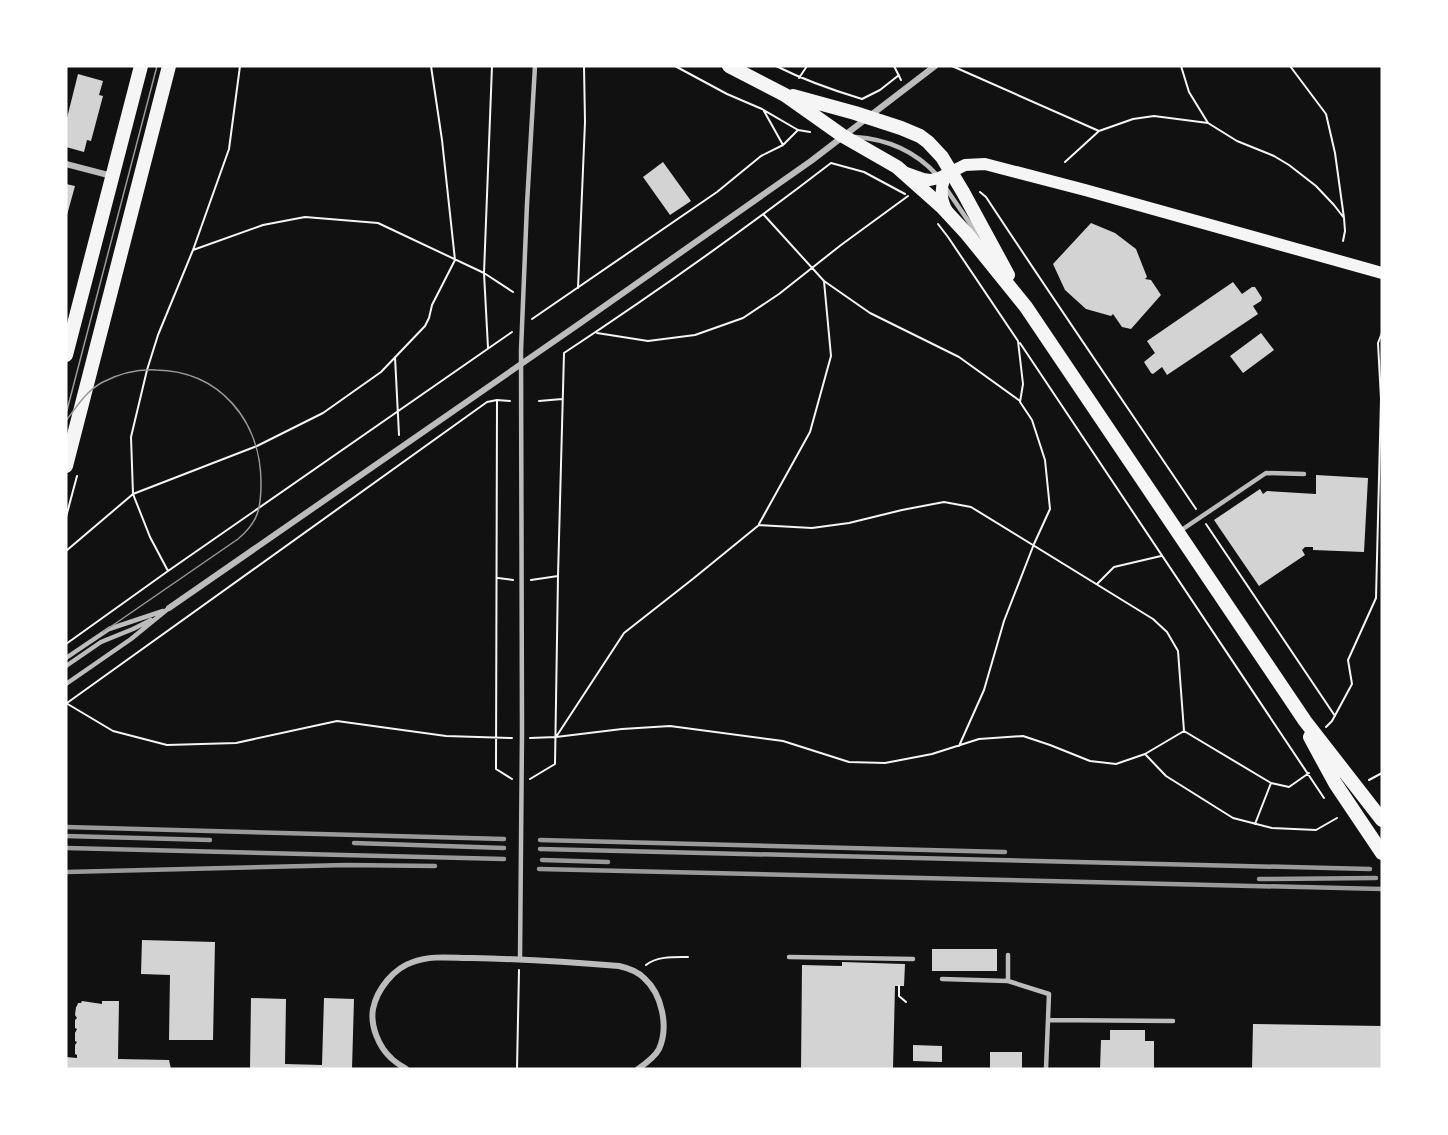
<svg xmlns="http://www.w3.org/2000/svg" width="1448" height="1135" font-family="Poppins,sans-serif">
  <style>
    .building { fill: #d3d3d3 }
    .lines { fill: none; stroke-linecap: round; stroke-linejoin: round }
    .path { stroke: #f5f5f5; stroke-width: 2 }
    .service { stroke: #bcbcbc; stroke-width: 4.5 }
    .minor { stroke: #bcbcbc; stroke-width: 6 }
    .secondary { stroke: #f5f5f5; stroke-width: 12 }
    .primary { stroke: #f5f5f5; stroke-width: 14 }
    .tram { stroke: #9a9a9a; stroke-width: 1.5 }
    .rail { stroke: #9a9a9a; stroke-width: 4.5 }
  </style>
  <rect width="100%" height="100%" fill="#111"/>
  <path class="building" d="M78 74 103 81 99 95 103 96 91 141 87 140 84 152 66 147V122Z
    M663 162 691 201 670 215 643 177Z
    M66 184 75 186 67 215H66Z
    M1091 223 1115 233 1136 249 1147 277 1145 279 1151 280 1161 295 1131 329 1122 327 1113 314 1111 316 1086 309 1065 290 1053 264Z
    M1233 282 1242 294 1252 287H1255L1262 298 1261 301 1253 306 1258 314 1167 375 1162 367 1153 374 1151 373 1144 362 1155 353 1147 341Z
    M1261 333 1274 350 1243 373 1230 356Z
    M1316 475 1368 478 1364 552 1313 550V547H1305L1302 550 1305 555 1259 586 1214 520 1260 489 1263 494 1267 491 1316 494Z
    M142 940 215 942 213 1040H169L170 975 141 974Z
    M932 949H997V971H932Z
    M842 962 905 964 904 986H895L893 1069H801L802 965 842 966Z
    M251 998 286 999 285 1064 322 1065 324 998 354 999 352 1069H250Z
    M82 1001 102 1004V1001H119L118 1059 169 1060 171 1069H66V1057L77 1058V1055L75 1054V1045L77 1042 75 1041V1033L77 1029 75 1028V1020L77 1018 75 1015 76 1007 77 1006 78 1003H81Z
    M1253 1024 1382 1026V1069H1252Z
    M1110 1030H1145V1041H1154V1069H1100L1101 1040H1110Z
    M913 1045 942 1046V1062L913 1061Z
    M990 1052H1022V1069H990Z"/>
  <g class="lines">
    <path class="path" d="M675 66 727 94 762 109 798 130 810 132
      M776 66C804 80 832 90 862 99L880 90 899 75
      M894 66 901 80
      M952 66 1099 131
      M1181 66 1189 92 1208 123 1237 141 1274 156 1289 165 1316 186 1334 205 1344 218
      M1290 66 1326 114 1335 153 1344 218 1345 231 1343 241
      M799 78 807 66
      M764 111 783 145
      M1065 162 1099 131 1133 119 1154 116 1208 123
      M980 192 986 197C1055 302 1126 405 1196 509
      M938 224 948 237 1018 341 1023 384 1020 402 1032 420 1045 460 1050 509 1034 544 1004 621 984 690 959 746
      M193 250 263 225 305 217 378 223 484 273 513 292
      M824 281 870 313 959 357 1020 401
      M578 288 585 122 584 66
      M532 319 717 192 761 156 783 145 798 130
      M597 333 648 341 695 335 743 318 779 294 841 245 908 196
      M1020 343 1324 798
      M488 348 484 273 492 66
      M395 357 399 435
      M497 400 496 769 512 779
      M539 401 562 399
      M66 517 77 476
      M759 524 810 432 831 356 824 281 764 215
      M1206 524 1335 716
      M66 551 133 494 257 446 323 413 381 372 425 326 429 318 432 305 455 260 442 140 431 66
      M168 571 150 537 133 494 131 437 147 370 158 335 193 250 229 149 240 66
      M498 578 513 580
      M531 580 558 576
      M1097 584 1114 567 1161 556
      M66 644 168 571 512 332
      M66 703 113 731 167 745 236 743 337 721 446 736 512 738
      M67 703 487 402 497 400 510 401
      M1326 727 1332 721 1352 684 1348 660 1376 598 1381 399 1378 343 1382 333
      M1184 731 1271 783 1289 787 1309 773
      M556 737 624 633 694 578 759 525 812 528 849 523 902 510 944 502 971 507 1153 619 1167 632 1178 651 1184 731 1145 754
      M530 738 556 737 622 729 670 726 783 741 849 762 885 763 932 754 979 739 1023 736 1050 745 1090 761 1116 764 1145 754 1166 776 1233 818 1272 828 1316 830 1337 818
      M530 779 555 764 558 576 564 353C655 293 744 230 831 163L864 172 905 194
      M1369 780 1382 773
      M1255 824 1271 783
      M646 965C657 956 675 957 688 957
      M899 986V996L906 1002
      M517 1069 519 970"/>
    <path class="service" d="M855 137C887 139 915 151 937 175
      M945 187 984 244
      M1180 531 1266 473 1304 474
      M66 658 109 629 163 611
      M66 666 101 642 133 629 151 620
      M66 684 131 639 169 608
      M789 957 913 959
      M520 959 522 732 521 351 527 204 535 66
      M942 979 1008 981 1049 994 1046 1069
      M1008 981V955
      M1048 1020 1173 1021"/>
    <path class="minor" d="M66 164 112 176
      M169 608 579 324 811 161 935 66
      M406 1069C402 1066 396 1063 391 1058 379 1047 370 1026 373 1009 377 989 394 968 413 962 432 955 452 958 472 958 521 959 570 962 619 966 628 968 637 971 644 978 662 994 669 1027 659 1049 655 1057 645 1064 638 1069"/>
    <path class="secondary" d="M906 173 923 179 930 180 939 178 965 165 985 164 1085 190 1382 273
      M947 211C940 199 939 182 950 172"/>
    <path class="primary" d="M729 66 785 95 843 136 897 167 942 207 967 234 1026 307 1305 721 1382 820
      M793 96 855 113 901 128 920 136 928 142 942 157 963 192 1008 275
      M66 355 141 66
      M66 466 169 66
      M1310 737 1335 783 1382 853"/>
    <path class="tram" d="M66 414 157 66
      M66 421C76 407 87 390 103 382 119 374 139 369 156 370 220 371 261 421 261 483 261 509 258 522 238 539L103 632"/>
    <path class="rail" d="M66 827 504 839
      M66 836 210 840
      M540 840 1005 852
      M354 843 504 848
      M66 848 504 859
      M540 849 1370 869
      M542 860 608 862
      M539 869 1382 889
      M66 872 346 865 435 866
      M1259 879 1376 878"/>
  </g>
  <rect width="1448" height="1135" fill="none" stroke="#ffffff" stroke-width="135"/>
</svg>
